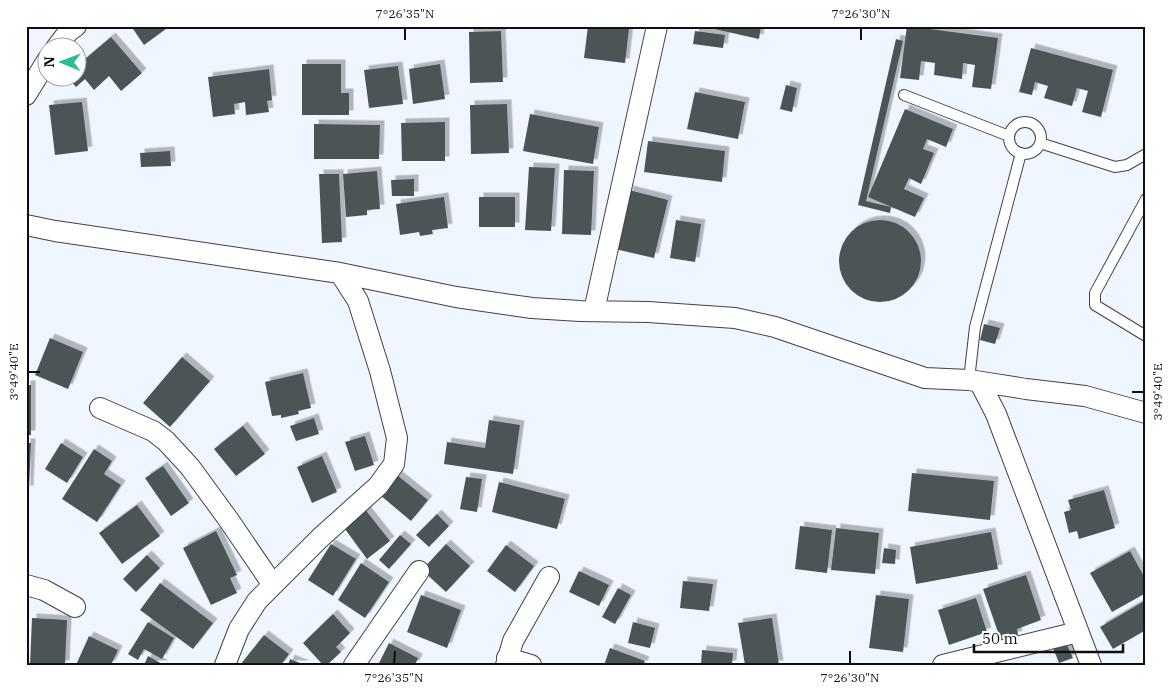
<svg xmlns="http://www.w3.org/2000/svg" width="1172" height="691" font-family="'IBM Plex Serif',serif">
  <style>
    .building { fill: #4b5557; filter: url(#shadow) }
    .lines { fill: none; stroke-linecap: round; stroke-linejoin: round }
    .lane-casing { stroke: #424242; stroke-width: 12 }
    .street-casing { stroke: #424242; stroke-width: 22 }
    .lane { stroke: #fff; stroke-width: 10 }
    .street { stroke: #fff; stroke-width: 20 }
    .ticks { fill: none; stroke: #0f0f0f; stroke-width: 2 }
    .neatline { fill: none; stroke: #0f0f0f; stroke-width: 2 }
    .ticks-label { font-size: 12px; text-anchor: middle; fill: #0f0f0f }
  </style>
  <defs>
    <filter id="shadow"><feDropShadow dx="4.5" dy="-4.5" stdDeviation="0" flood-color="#0004"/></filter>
  </defs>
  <rect width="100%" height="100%" fill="#f0f6ff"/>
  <path class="building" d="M131 26H170L144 45Z
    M588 26H608L629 29 625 63 584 58Z
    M701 26H761L759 39Z
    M907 26 998 38 991 89 972 87 975 65 963 63 962 79 934 75 935 63 921 61 919 80 900 78Z
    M501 31 503 82 470 83 469 32Z
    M695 31 725 35 723 48 693 44Z
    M111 37 142 73 121 91 109 76 94 90 85 79 76 87 68 78H78V65Z
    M896 39 903 41 866 201 891 207 890 213 858 205Z
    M1031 48 1113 70 1101 117 1082 112 1088 91 1077 88 1072 106 1044 98 1048 86 1035 82 1032 95 1019 92Z
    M302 64H341V93H349V115H302Z
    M440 64 445 99 413 104 409 69Z
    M398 66 403 104 369 108 364 70Z
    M269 69 272 100 267 101 269 112 246 115 245 102 234 104 235 114 213 117 208 77Z
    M786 85 797 88 792 112 780 109Z
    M695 92 745 102 738 139 687 129Z
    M82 102 88 151 55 155 49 105Z
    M507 104 509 153 471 154 470 105Z
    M905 109 953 129 946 147 927 139 923 149 934 153 921 184 909 178 904 189 924 198 915 217 868 197Z
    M530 114 599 127 593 164 523 151Z
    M445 122V161H402L401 123Z
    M314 124 380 125 379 159H314Z
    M648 141 725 151 722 182 644 172Z
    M170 151 171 166 141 167 140 153Z
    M529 167 555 168 551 231 525 230Z
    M564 170 594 171 591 235 562 234Z
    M377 171 380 209 367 210V215L346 217 343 174Z
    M319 174H339L342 242 322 243Z
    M414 179V196H392L391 180Z
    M629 190 668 200 654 258 615 249Z
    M444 197 448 228 432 230 433 234 420 236 419 232 400 235 396 204Z
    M479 197H515V227H479Z
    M676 220 701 224 695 262 670 258Z
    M839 261a41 41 0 1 1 82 0a41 41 0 1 1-82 0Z
    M984 324 1000 328 995 344 980 340Z
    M50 338 83 352 68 389 35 375Z
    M182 357 210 381 170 427 143 403Z
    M303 373 311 408 298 411 299 414 281 418V415L272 416 265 382Z
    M26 385H31V435H26Z
    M314 418 319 434 296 441 290 426Z
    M489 420 520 425 513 474 444 464 447 442 485 448Z
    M243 426 265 454 236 476 214 449Z
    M365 436 374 465 355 471 345 442Z
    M26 443H31L29 490H26Z
    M61 443 83 457 67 483 45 469Z
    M94 449 112 461 104 474 121 485 97 522 62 499Z
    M322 456 337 492 312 503 297 467Z
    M163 466 189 503 171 516 145 478Z
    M912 473 994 481 990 520 908 511Z
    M397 475 428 500 411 521 380 495Z
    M466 477 482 479 477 512 460 509Z
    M499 482 565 499 557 529 492 512Z
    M1104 490 1115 528 1079 539 1077 531 1069 533 1064 512 1071 510 1068 500Z
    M137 505 160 536 122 564 99 533Z
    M364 508 390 541 367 559 342 525Z
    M437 514 449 526 429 547 416 535Z
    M800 526 832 530 827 573 795 569Z
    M836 528 879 533 875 574 831 570Z
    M216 531 237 575 230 578 237 593 211 605 183 548Z
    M991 532 998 569 916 584 910 547Z
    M400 535 411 544 389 569 379 560Z
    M331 544 356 559 333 596 308 580Z
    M446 544 470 566 446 592 422 570Z
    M506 545 534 566 515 592 487 571Z
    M884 548 896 550 895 564 882 563Z
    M1130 551 1146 580V593L1112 612 1090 573Z
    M147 555 160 568 136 592 123 579Z
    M361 563 389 582 365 618 338 600Z
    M579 571 609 585 599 606 569 592Z
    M1026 575 1041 620 1017 629 1018 635 1001 641 983 589Z
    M683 581 713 584 709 611 680 608Z
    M160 583 213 623 193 649 140 610Z
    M618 588 631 595 615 624 602 617Z
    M421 595 461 610 447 648 407 632Z
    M876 595 909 599 903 652 869 648Z
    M976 598 987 632 949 645 938 610Z
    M1146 600V630L1113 649 1100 627Z
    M333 614 350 633 336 647 341 652 327 665H323L303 643Z
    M32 618 67 620 65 665H30Z
    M772 618 779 665H745L738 623Z
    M148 622 174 638 162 659 144 649 138 660 128 654Z
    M633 622 655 628 650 648 628 643Z
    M264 635 289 654 281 665H240Z
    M89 636 118 650 111 665H76Z
    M389 643 418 658 415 665H378Z
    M1066 643 1073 658 1059 663 1053 648Z
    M610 648 645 661 643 665H604Z
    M702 650 733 653 732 665H701Z
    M148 656 164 665H144Z
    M290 659 305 665H288Z"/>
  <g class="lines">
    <defs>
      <path id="lane" d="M904 95 1009 136
        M1009 138a16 16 0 1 1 32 0a16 16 0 1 1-32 0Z
        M1040 143 1115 167 1127 165 1146 154
        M1146 199 1095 293V305L1146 336
        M969 380 975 327 1021 153"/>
      <path id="street" d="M56 48 69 31 76 26
        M26 95 48 59
        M26 225 55 231 340 273 456 297 532 308 580 311 648 312 735 318 775 327 925 378 969 380 1026 389 1085 396 1146 413
        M594 311 657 26
        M980 383 996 414 1091 665
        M100 408 153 431 166 441 190 467 228 519 273 585
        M26 585 44 590 75 607
        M507 658 531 665
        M225 665 239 629 257 601 320 538 378 486 394 464 397 438 380 371 358 301 340 273
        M354 665 419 571
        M506 665 513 641 549 577
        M943 665 1078 632"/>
    </defs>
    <use href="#lane" class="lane-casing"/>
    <use href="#street" class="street-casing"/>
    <use href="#lane" class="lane"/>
    <use href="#street" class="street"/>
  </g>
  <path class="ticks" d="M405 40V28M861 40V28M28 372H40M1132 392H1144M394 664 395 651M850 664V651"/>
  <rect width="1172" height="691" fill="none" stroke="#ffffff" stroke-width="55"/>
  <g transform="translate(62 62) rotate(271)"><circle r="24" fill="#ffffff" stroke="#9f9f9f"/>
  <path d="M0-4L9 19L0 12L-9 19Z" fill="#29bc97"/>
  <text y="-8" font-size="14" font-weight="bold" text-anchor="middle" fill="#0f0f0f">N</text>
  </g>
  <path d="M974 644v8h149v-8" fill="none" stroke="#0f0f0f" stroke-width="2.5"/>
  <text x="982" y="644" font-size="15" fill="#0f0f0f" stroke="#ffffff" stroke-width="4" paint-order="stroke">50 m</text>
  <rect x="28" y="28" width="1116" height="636" class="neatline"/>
  <g class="ticks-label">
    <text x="405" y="18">7°26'35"N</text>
    <text x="861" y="18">7°26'30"N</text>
    <text transform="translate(14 372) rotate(-90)" y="4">3°49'40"E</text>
    <text transform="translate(1158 392) rotate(-90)" y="4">3°49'40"E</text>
    <text x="394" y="682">7°26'35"N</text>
    <text x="850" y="682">7°26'30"N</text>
  </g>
</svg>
